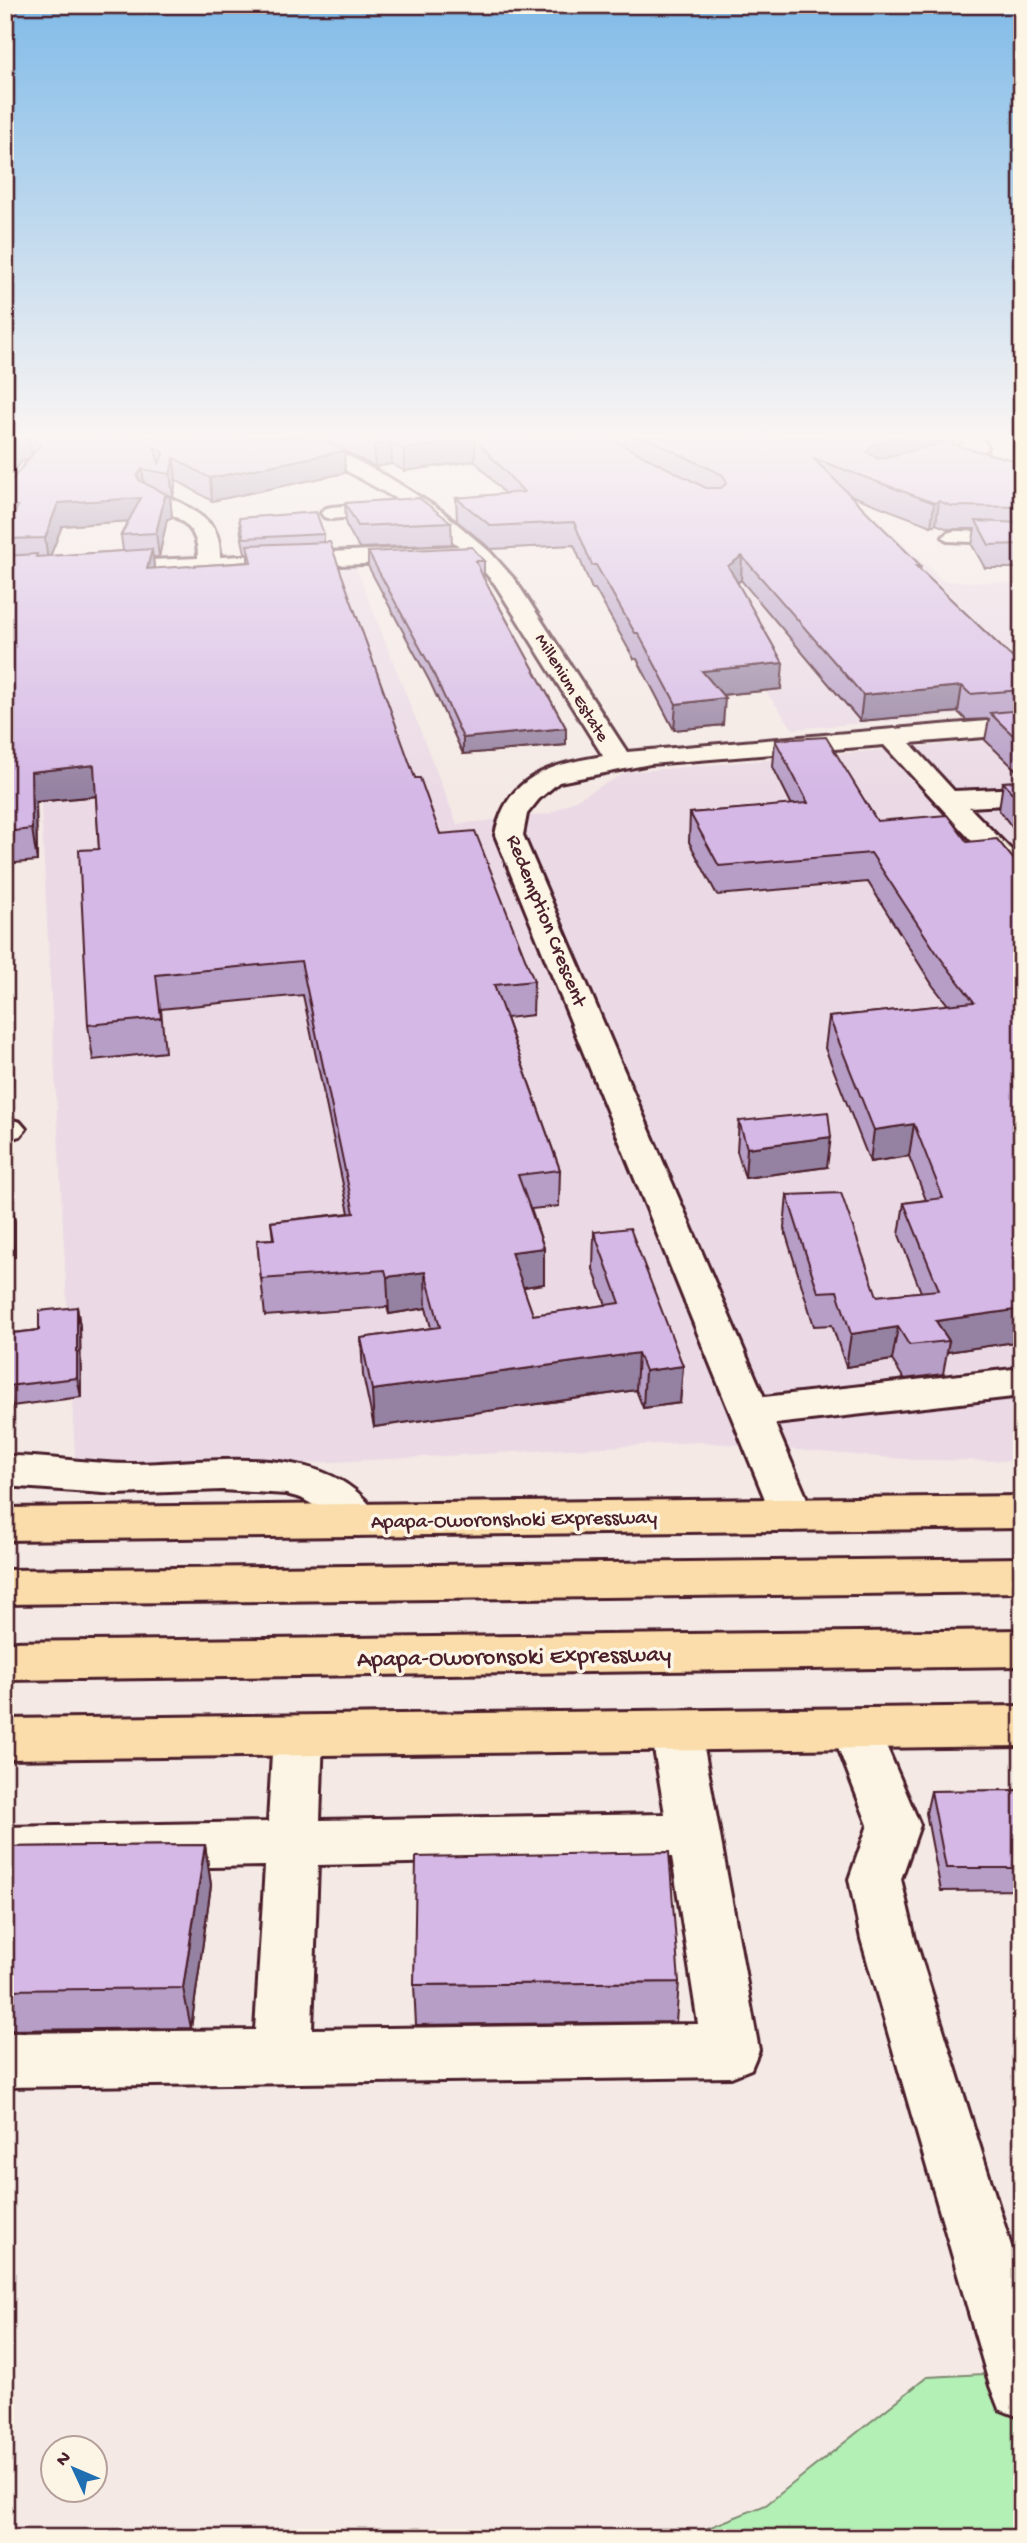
<svg xmlns="http://www.w3.org/2000/svg" width="1027" height="2543" font-family="'Gochi Hand',sans-serif">
  <style>
    .built { fill: #ebdae5 }
    .green { fill: #b3f0b6; stroke: #7e8870; stroke-width: 2 }
    .lines { fill: none; stroke-linecap: round; stroke-linejoin: round }
    .stream { stroke: #6f839c; stroke-width: 6 }
    .minor-casing { stroke: #4a1f2b; stroke-width: 6 }
    .major-casing { stroke: #4a1f2b; stroke-width: 6 }
    .highway-casing { stroke: #4a1f2b; stroke-width: 6 }
    .minor { fill: #fcf5e5; fill-rule: evenodd }
    .major { fill: #faddab; fill-rule: evenodd }
    .highway { fill: #faddab; fill-rule: evenodd }
    .wall { fill: #b79ec6; stroke: #4a1f2b; stroke-width: 2; fill-rule: evenodd }
    .shaded-wall { fill: #9581a1; stroke: #4a1f2b; stroke-width: 2 }
    .building { fill: #d5b8e6; stroke: #4a1f2b; stroke-width: 2; fill-rule: evenodd }
    .labels { text-anchor: middle; stroke-width: 7; stroke-linejoin: round; paint-order: stroke }
    .far-street-label { font-size: 18px; fill: #4a1f2b; stroke: #fcf5e5 }
    .street-label { font-size: 21px; fill: #4a1f2b; stroke: #fcf5e5 }
    .near-street-label { font-size: 24px; fill: #4a1f2b; stroke: #fcf5e5 }
  </style>
  <rect width="100%" height="100%" fill="#f4e9e5"/>
  <filter id="ink" filterUnits="userSpaceOnUse"><feTurbulence type="fractalNoise" baseFrequency=".0143" numOctaves="2"/><feDisplacementMap in="SourceGraphic" scale="14" xChannelSelector="R" yChannelSelector="G"/><feConvolveMatrix kernelMatrix="1 2 1 2 8 2 1 2 1" color-interpolation-filters="sRGB"/></filter>
  <g filter="url(#ink)">
    <path class="built" d="M848 492 943 581 1022 583V709L793 729 664 552Z
      M356 567 457 824 549 814 627 772 1022 738V1461L915 1460 699 1442 76 1476 29 578Z"/>
    <path class="green" d="M1022 2372V2538H683L766 2505 927 2377Z"/>
    <g class="lines">
      <path class="stream" d="M1011 437 1022 445"/>
      <defs>
        <path id="minor" d="M287 437H311L388 477 442 511 490 552 515 580 627 752 1022 718V734L910 743 954 791 1022 788V804L969 807 1022 861V891L1012 888 1000 872 884 745 650 764 559 782 539 799 527 814 523 835 764 1397 1022 1368V1396L775 1424 814 1515 808 1526 792 1531 776 1526 495 835C507 775 550 765 603 756L495 584 473 559 5 580V566L198 558C199 522 174 516 145 502L142 498 145 494C163 489 204 514 214 529 219 538 220 547 220 557L459 546 409 507 399 513 331 519 324 517 321 513 324 509 331 507 400 501Z
          M959 437H980L988 446 986 450 921 469 911 463 914 459 965 444Z
          M954 531 1022 532V544L947 541 943 537 947 533Z
          M5 1118 20 1122 26 1129 20 1136 5 1140Z
          M5 1456C48 1456 91 1464 133 1464 211 1463 334 1438 380 1520L374 1531 358 1536 342 1531 324 1511 301 1498 286 1494 222 1490 117 1494 5 1486Z
          M856 1709 873 1715 920 1825 901 1879 915 1939 1022 2281V2418L999 2409 990 2386 861 1939 849 1879 868 1825 831 1729 839 1715Z
          M676 1711 693 1717 701 1731 759 2050 751 2069 731 2077 5 2087V2033L255 2030 265 1866 5 1871V1827L268 1822 273 1736 280 1722 298 1716 316 1722 323 1736 320 1820 665 1814 651 1731 659 1717ZM672 1857 698 2024 312 2029 318 1865Z"/>
        <path id="major" d="M1022 1496V1528L5 1540V1508Z
          M1022 1706V1746L5 1759V1719Z"/>
        <path id="highway" d="M1022 1558V1592L5 1604V1570Z
          M1022 1630V1666L5 1680V1642Z"/>
      </defs>
      <use href="#minor" class="minor-casing"/>
      <use href="#major" class="major-casing"/>
      <use href="#highway" class="highway-casing"/>
      <use href="#minor" class="minor"/>
      <use href="#major" class="major"/>
      <use href="#highway" class="highway"/>
    </g>
    <path class="wall" d="M5 437H951V441L953 445 1022 462V570L1021 568H985L972 545 975 529H948L936 524 931 526 850 495 921 566 920 570 1018 663H1022V776L985 740 989 719 966 720 958 712 860 721 741 580 737 583 781 689 722 695 723 725 674 730 637 659H634L595 589H592L574 545 491 549 457 521 456 498 505 494 475 461 404 471 392 464 375 467 343 450 344 451 345 473 212 501 176 480 173 496H170L172 518 167 519 159 557H153L154 569 248 562V553H245L241 534 239 518 324 534V542L415 778 440 834 534 981 533 1015 506 1018 560 1170 559 1206 531 1209 544 1248V1284L523 1287 533 1315 606 1305 593 1269 594 1232 683 1366 680 1403 643 1408 636 1390 374 1427 363 1375 361 1338 431 1328 426 1308 389 1314 387 1307 265 1316 257 1240 273 1239 271 1222 349 1213 303 995 161 1009 165 1052 93 1060 88 1025 99 849 96 796 36 802 37 861 5 864V535L7 530H5V482L11 481 28 460 22 461 5 481ZM128 521 121 535 123 551 50 556 62 526Z
      M345 503 451 522 452 544 359 548 346 525Z
      M368 552 484 561V575H482L566 728V745L463 754 430 682 368 566Z
      M775 740 877 821 967 842 1022 862V1341L947 1352 943 1374 904 1379 892 1360 846 1367 832 1325 814 1326 784 1228 787 1195 877 1296 921 1292 899 1235 904 1203 926 1200 909 1156 870 1162 825 1048 829 1017 948 1005 933 986 868 882 717 895 689 842 690 813 792 805 773 767Z
      M1022 781V840L999 810 1003 782Z
      M739 1121 827 1167 745 1178 737 1151Z
      M5 1152H7L11 1173V1202L15 1222V1257L5 1258Z
      M77 1307 80 1327 81 1397 12 1406V1423L5 1424V1334L39 1330Z
      M1022 1790V1890L941 1891 926 1813 931 1791Z
      M205 1845 211 1885 191 2028 5 2030V1847Z
      M679 1982 676 2022 416 2025 414 1985Z"/>
    <path class="shaded-wall" d="M29 437 32 459 22 461 5 481V455L19 440Z
      M900 437H951L950 445 869 466 867 452 872 445Z
      M475 439V461L404 471V449Z
      M391 442 392 464 375 467 374 445Z
      M344 451 345 473 212 501 210 478Z
      M174 458 176 480 173 496 170 474Z
      M142 469 145 491 141 498 143 520 62 526 48 562 45 538 58 503 137 476Z
      M165 496H170L172 518 167 519 159 557 156 533Z
      M939 501 936 524 931 526 934 503Z
      M152 549 155 576 147 569Z
      M742 556 741 580 726 590 728 566Z
      M783 663 781 689 700 697 702 671Z
      M962 686 958 712 860 721 863 695Z
      M725 698 723 725 674 730 676 704Z
      M566 728V745L463 754V738Z
      M94 765 98 796 36 802 37 861 32 829 31 772Z
      M5 1001 8 1018 9 1058 5 1040Z
      M9 1037 13 1057 12 1087 5 1088V1067Z
      M914 1124 909 1156 870 1162 874 1130Z
      M831 1137 827 1167 745 1178 747 1148Z
      M7 1152 11 1173V1202L15 1222V1257L10 1236 6 1201Z
      M544 1248V1284L511 1289V1252Z
      M425 1272 426 1308 389 1314 387 1277Z
      M77 1307 80 1327 81 1397 77 1378Z
      M1022 1309V1341L947 1352 949 1341 936 1321Z
      M898 1327 892 1360 846 1367 851 1334Z
      M638 1353 636 1390 374 1427 372 1390Z
      M683 1366 680 1403 643 1408 645 1371Z
      M8 1386 12 1406V1423L8 1403Z
      M205 1845 211 1885 191 2028 183 1988Z"/>
    <path class="building" d="M5 437H28L19 440 5 455Z
      M30 437H319L344 451 210 478 174 458 170 474 142 469 137 476 140 481 170 496H165L156 533 121 535 141 498 58 503 45 538 5 539V535L18 506 5 507V482L11 481 40 445ZM154 447 164 453 159 463Z
      M358 437H607L706 488H721L727 483 723 475 644 437H900L872 445 867 452 878 459 954 440 953 445 1022 462V507L951 506 939 501 934 503 813 458 921 566H916L1018 663H1022V690L970 694 962 686 863 695 742 556 728 566 783 663 702 671 725 698 676 704 638 633H635L596 565H592L574 522 491 526 456 498 524 492 475 439 404 449 391 442 374 445Z
      M419 498 451 522 358 526 345 503Z
      M316 512 324 534 244 538 239 518Z
      M976 521 1022 523V544L989 545Z
      M330 542 415 778H420L440 834 475 831 534 981 494 985 560 1170 518 1175 544 1248 511 1252 533 1315 620 1303 594 1232 630 1228 683 1366 645 1371 638 1353 372 1390 361 1338 440 1327 425 1272 387 1277 385 1270 261 1279 257 1240 274 1239 271 1222 354 1213 301 961 156 975 161 1018 88 1025 79 850 99 849 94 765 31 772 32 829 5 832V556L37 554 36 557 152 549 147 569 251 562 247 545Z
      M472 547 484 561H476L483 577 566 728 463 738 430 666 368 552Z
      M1022 710V744L990 713Z
      M826 737 877 821 947 815 967 842 997 839 1015 861 1022 862V1257L1014 1258 1022 1263V1309L936 1321 949 1341 909 1345 898 1327 851 1334 837 1291 818 1292 787 1195 841 1193 877 1296 939 1290 904 1203 943 1198 914 1124 874 1130 829 1017 974 1002 938 955 871 853 719 866 690 813 808 803 775 740Z
      M1022 781V805L1003 782Z
      M9 1037V1067H5V1038Z
      M828 1112 831 1137 747 1148 739 1121Z
      M5 1152H7L6 1201 10 1200V1236L5 1237Z
      M77 1307V1378L8 1386V1403L5 1404V1334L39 1330V1311Z
      M1022 1790V1868H946L931 1791Z
      M205 1845 183 1988 5 1990V1847Z
      M669 1852 679 1982 414 1985 416 1857Z"/>
  </g>
  <linearGradient id="sky" x2="0" y2="1"><stop stop-color="#81bbe8"/><stop offset="0.55" stop-color="#faf5f3"/><stop offset="1" stop-color="#faf5f3" stop-opacity="0"/></linearGradient>
  <rect width="1027" height="793" fill="url(#sky)"/>
  <g class="labels">
    <g class="far-street-label">
      <text transform="translate(573 687) rotate(58)" y="6">Millenium Estate</text>
    </g>
    <g class="street-label">
      <text transform="translate(548 920) rotate(68)" y="7">Redemption Crescent</text>
      <text transform="translate(514 1518) rotate(-1)" y="7">Apapa-Oworonshoki Expressway</text>
    </g>
    <g class="near-street-label">
      <text transform="translate(514 1655) rotate(-1)" y="8">Apapa-Oworonsoki Expressway</text>
    </g>
  </g>
  <rect width="1027" height="2543" fill="none" stroke="#fcf5e5" stroke-width="28"/>
  <rect x="14" y="14" width="999" height="2515" fill="none" stroke="#4a1f2b" stroke-width="2.5" filter="url(#ink)"/>
  <g transform="translate(74 2469) rotate(314)"><circle r="33" fill="#fcf5e5" stroke="#b59f9b" stroke-width="2"/>
  <path d="M0-5L12 26L0 18L-12 26Z" fill="#1f6fb2"/>
  <text y="-10" font-size="19" font-weight="bold" text-anchor="middle" fill="#4a1f2b">N</text>
  </g>
</svg>
